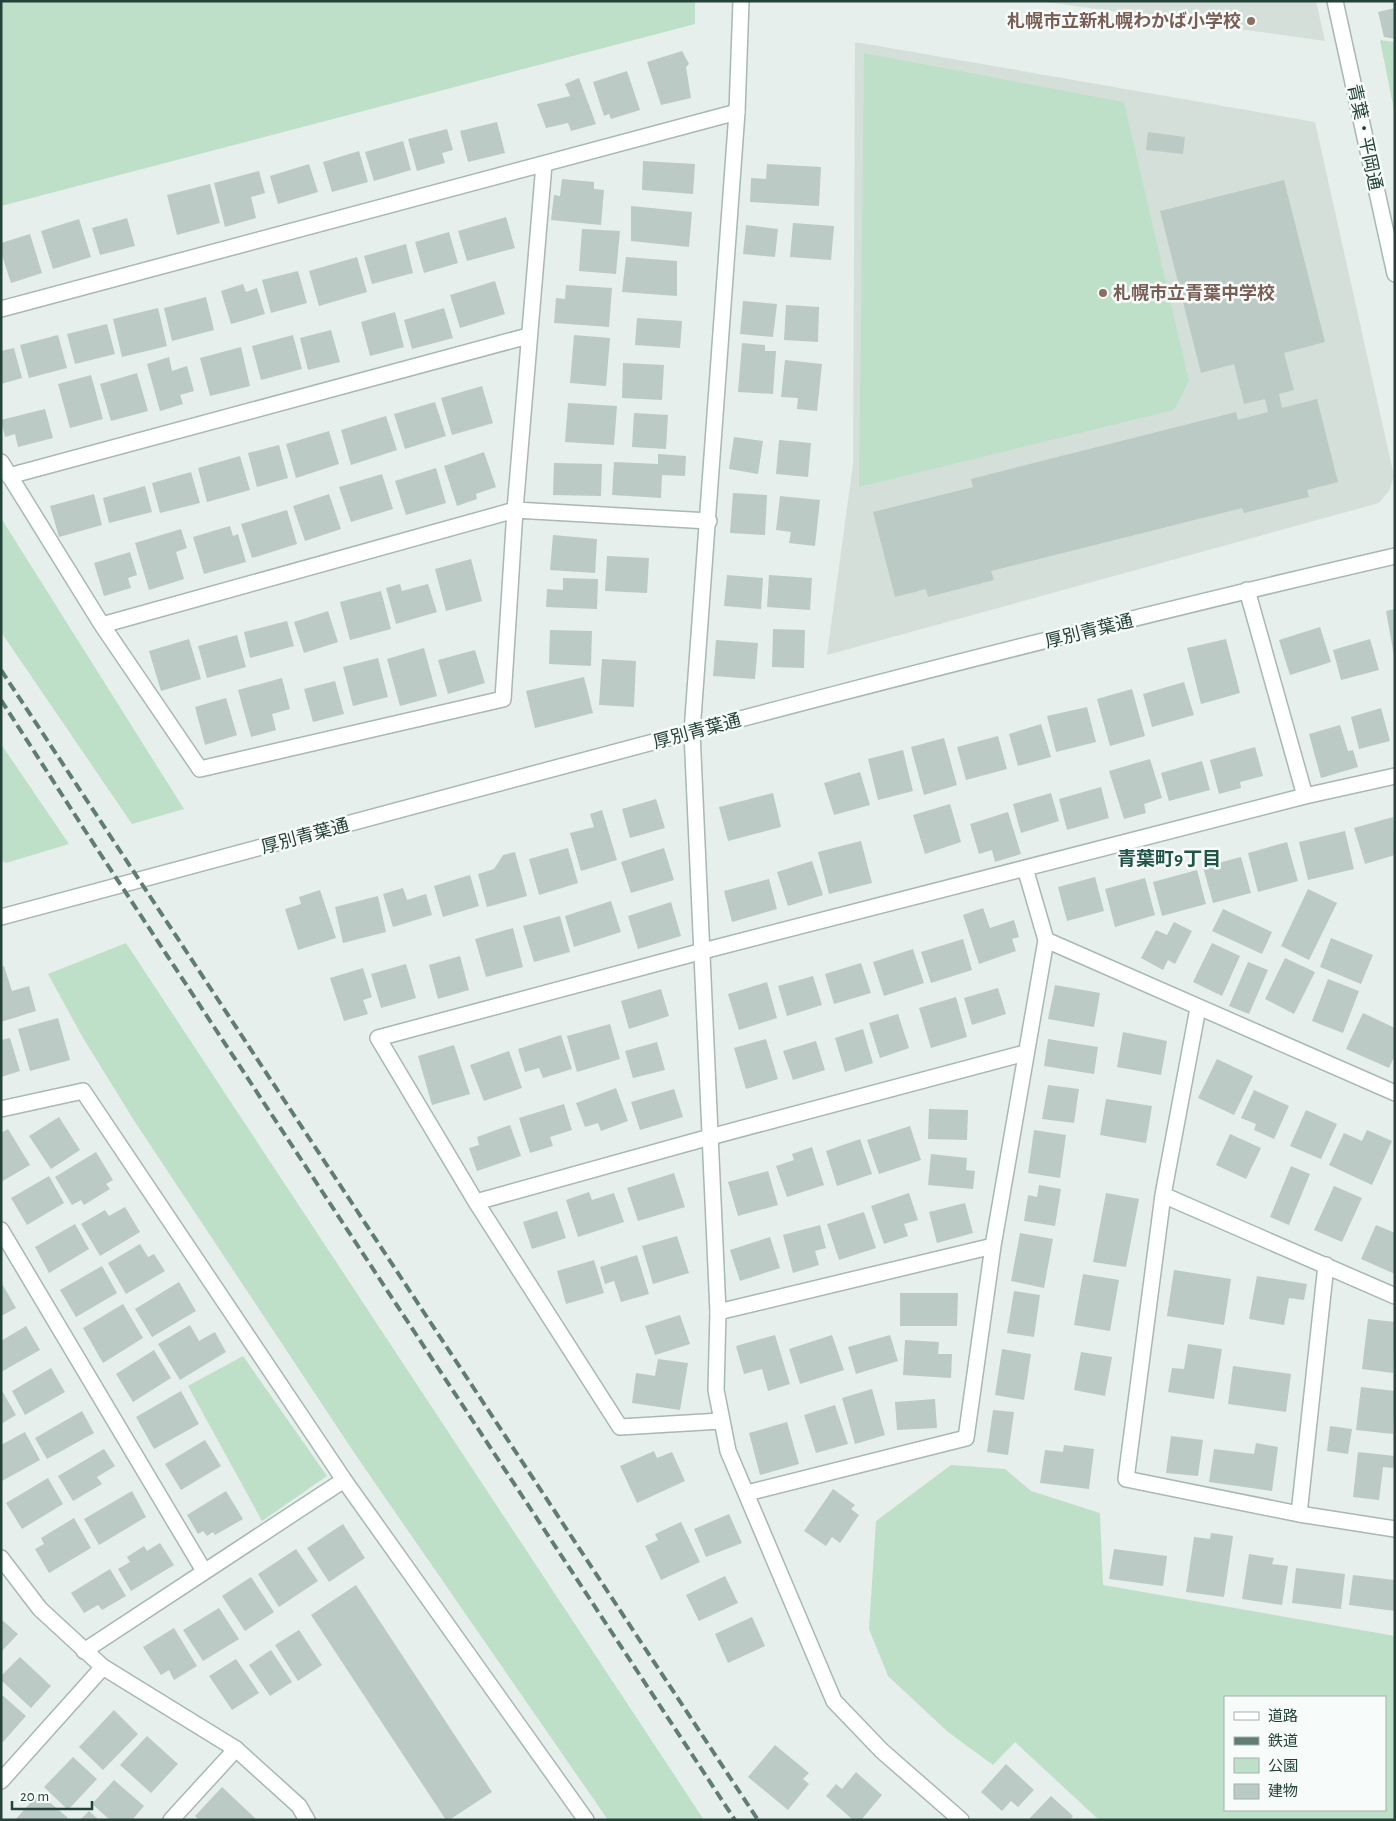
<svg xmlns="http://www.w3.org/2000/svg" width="1396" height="1821" font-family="'Alegreya Sans','Noto Sans JP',sans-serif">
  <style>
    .built { fill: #d4dfda }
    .green { fill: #bfe0c8; fill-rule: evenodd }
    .building { fill: #bbcac4 }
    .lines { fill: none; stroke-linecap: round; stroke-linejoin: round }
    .minor-casing { stroke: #a8b8b2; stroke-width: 18 }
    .tertiary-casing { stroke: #a8b8b2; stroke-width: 18 }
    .minor { stroke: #fff; stroke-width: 15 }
    .tertiary { stroke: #fff; stroke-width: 15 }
    .rail { stroke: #5f7d75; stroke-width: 4; stroke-dasharray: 10 5; stroke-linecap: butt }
    .education-dot { fill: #8d6e63; stroke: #f7fbf9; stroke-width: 2 }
    .labels { text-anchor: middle; stroke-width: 5; stroke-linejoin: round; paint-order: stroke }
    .education-label { font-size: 18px; font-weight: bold; fill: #785e54; stroke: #f7fbf9; text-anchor: end }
    .street-label { font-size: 18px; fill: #24423a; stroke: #f7fbf9 }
    .neighbourhood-label { font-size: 19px; font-weight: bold; fill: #1f5548; stroke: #f7fbf9 }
  </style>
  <rect width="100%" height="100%" fill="#e6efeb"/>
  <path class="built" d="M1039 1H1316L1325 41Z
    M855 42 1315 122 1394 476 1389 491 1379 503 827 655 853 464Z"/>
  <path class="green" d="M1 1H695V24L1 206Z
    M1380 40 1395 42V115Z
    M864 53 1124 102 1189 381 1174 410 859 487Z
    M1 518 184 809 132 824 1 632Z
    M1 744 69 844 6 863 1 860Z
    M126 943 704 1820H608L357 1457 135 1122 83 1038 48 974Z
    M243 1356 327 1476 262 1521 188 1386Z
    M951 1465 1005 1469 1031 1491 1100 1513 1103 1585 1395 1636V1820H1099L1015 1742 993 1765 948 1732 888 1676 869 1629 876 1521ZM1385 1697V1810H1225V1697Z"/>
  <path class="building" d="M1395 8V39L1384 37 1378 12Z
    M682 51 689 64 686 67 691 98 661 105 647 62Z
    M627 71 640 110 611 119 609 114 604 116 593 82Z
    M579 78 596 124 571 131 568 123 546 128 537 104 570 96 565 84Z
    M497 122 505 153 468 162 460 131Z
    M447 129 453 150 442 153 445 163 417 171 408 139Z
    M1148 132 1185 137 1183 154 1146 150Z
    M403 141 411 170 374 181 365 152Z
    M359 151 368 182 332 192 323 162Z
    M643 161 695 164 693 194 642 190Z
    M309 164 318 192 278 204 270 176Z
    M767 164 821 167 819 206 750 202 751 178 766 179Z
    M259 171 265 193 251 197 256 218 225 227 214 183Z
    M562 179 594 182V189L604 190 601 225 551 220 554 195 560 196Z
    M1284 180 1325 342 1284 353 1294 390 1279 394 1282 408 1317 399 1338 482 1307 490 1309 497 1244 513 1242 508 991 571 994 580 928 597 926 589 895 597 873 512 973 487 971 479 1236 412 1238 420 1268 412 1265 399 1244 404 1234 364 1201 373 1160 211Z
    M210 184 220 223 177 235 167 195Z
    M631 206 692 212 689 247 631 241Z
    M506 217 515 248 467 261 458 231Z
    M127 218 135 246 100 255 92 228Z
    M79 219 91 257 53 269 41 231Z
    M793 223 834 226 831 260 790 257Z
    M746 225 778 229 775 257 743 254Z
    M582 229 620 231 616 274 579 271Z
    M449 232 458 263 424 273 415 242Z
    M30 234 42 273 11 283 1 252V243Z
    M406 244 413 273 372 284 364 256Z
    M357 257 367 292 319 306 309 271Z
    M626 257 677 261V296L622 292Z
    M298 271 307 303 271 313 262 280Z
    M495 281 505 314 460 328 450 295Z
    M243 284 246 292 257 288 265 314 231 324 221 291Z
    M566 285 612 288 609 327 554 323 556 298 565 299Z
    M206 297 214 330 172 341 164 308Z
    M743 301 777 304 773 337 740 334Z
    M786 305 819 307 818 342 784 340Z
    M158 308 167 346 122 357 113 319Z
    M444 308 453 338 412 349 404 320Z
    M395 312 404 347 370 356 361 322Z
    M637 318 682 321 680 348 635 345Z
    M107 324 115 354 75 364 67 334Z
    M331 330 340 362 308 370 300 338Z
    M58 335 67 368 29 378 20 345Z
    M293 335 302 369 261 380 252 346Z
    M574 335 610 338 606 386 570 383Z
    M742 343 765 345V351H776L773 394 738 392Z
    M241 347 250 386 210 396 200 358Z
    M14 348 22 378 1 384V351Z
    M169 357 172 371 187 366 194 391 180 395 183 404 160 411 147 364Z
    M785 360 822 364 817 411 797 409 798 398 781 397Z
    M623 363 664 365 662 400 622 398Z
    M137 373 148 411 111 421 100 384Z
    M91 375 103 419 70 428 58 384Z
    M482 386 493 423 452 435 441 398Z
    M435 402 446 436 405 449 394 414Z
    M568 403 617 406 614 445 565 442Z
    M45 409 53 438 18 447 15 434 5 437 1 420Z
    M634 413 668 415 666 449 632 447Z
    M386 416 397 450 351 465 341 430Z
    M329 431 339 464 296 478 286 444Z
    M734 437 763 441 758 474 729 469Z
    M779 440 811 443 808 477 776 474Z
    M279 445 288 478 257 487 248 453Z
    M484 452 496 487 476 494 477 499 457 506 444 466Z
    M658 454 686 456 685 476 662 475 661 498 612 495 614 462 658 464Z
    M240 456 250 490 207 502 198 468Z
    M554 463 602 464 601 496 553 495Z
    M436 468 446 503 406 515 395 481Z
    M191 472 200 503 160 513 152 483Z
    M382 474 393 509 351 522 339 487Z
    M145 486 152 512 109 523 103 498Z
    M733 493 767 495 765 535 730 533Z
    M94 494 102 525 59 537 50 506Z
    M329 494 341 529 305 541 293 506Z
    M780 496 820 500 815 546 789 543 791 532 776 530Z
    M287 510 297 544 252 558 241 524Z
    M230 526 233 536 238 534 246 562 204 574 193 537Z
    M181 529 187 548 176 552 184 579 149 590 135 543Z
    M553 535 597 539 595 573 550 570Z
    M130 552 137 575 128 578 131 588 104 596 94 563Z
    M607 556 649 558 647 593 605 591Z
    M471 559 482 601 446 611 435 569Z
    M727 575 763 578 761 609 724 606Z
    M769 575 812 578 810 610 767 607Z
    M563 578 598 579 597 609 546 607 547 589 563 590Z
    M400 584 402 591 428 584 437 612 396 624 386 588Z
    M381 591 391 629 350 640 340 602Z
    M1395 609V656H1394L1386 611Z
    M328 611 338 642 304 653 294 622Z
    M287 621 294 646 250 658 244 632Z
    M1320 627 1331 662 1290 675 1279 640Z
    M773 629 805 630 804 668 772 667Z
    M550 630 592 631 591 666 549 664Z
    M237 635 246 667 207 678 198 646Z
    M189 639 201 679 161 691 149 651Z
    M1226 639 1240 693 1201 704 1187 648Z
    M1370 639 1379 670 1341 680 1333 650Z
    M716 640 758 643 755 679 713 676Z
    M424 648 437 696 400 706 387 659Z
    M475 650 485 683 448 694 438 660Z
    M378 658 388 697 353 706 343 667Z
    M602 659 636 661 634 707 599 705Z
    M584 677 593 713 535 728 526 691Z
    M282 678 290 709 272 714 276 730 251 737 238 690Z
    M335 681 344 714 313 722 304 689Z
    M1184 682 1194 715 1152 727 1143 694Z
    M1132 689 1145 736 1110 746 1097 699Z
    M226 698 237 735 205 745 195 707Z
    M1087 707 1096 742 1056 752 1047 716Z
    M1381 708 1390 741 1359 749 1351 717Z
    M1041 724 1051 757 1018 766 1009 734Z
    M1340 725 1348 751 1353 750 1358 767 1321 778 1309 734Z
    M998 736 1007 769 966 780 957 747Z
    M944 738 957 785 924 795 911 747Z
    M1255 747 1263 776 1240 782 1241 788 1219 794 1210 760Z
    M903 750 913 791 878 800 868 759Z
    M1150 759 1162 798 1144 804 1146 813 1124 819 1109 771Z
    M1202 761 1210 790 1169 801 1161 773Z
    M860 772 870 805 834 815 824 783Z
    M1101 787 1109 818 1067 830 1059 799Z
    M773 793 781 827 728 841 719 807Z
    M1051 793 1059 821 1021 833 1013 804Z
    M656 799 665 828 630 838 622 809Z
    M950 804 961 842 925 854 913 815Z
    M602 810 617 860 581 871 570 833 594 827 590 814Z
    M1008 812 1021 854 995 862 992 850 979 854 970 824Z
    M1393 817 1395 855 1365 864 1354 828Z
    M1345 831 1354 869 1308 880 1299 842Z
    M861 841 872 883 829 894 818 852Z
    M1287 842 1298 881 1258 892 1248 853Z
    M568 848 578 883 539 895 529 859Z
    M664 848 674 880 631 893 621 862Z
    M515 852 527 896 487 907 478 874 494 869 503 855Z
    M1241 857 1251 893 1213 903 1203 867Z
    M812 861 823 895 788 906 777 872Z
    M1197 870 1206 904 1162 916 1153 882Z
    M470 875 479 906 443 917 434 886Z
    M1095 877 1104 911 1067 921 1058 887Z
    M1145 878 1155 915 1115 927 1105 889Z
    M769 879 777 909 732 922 724 891Z
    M403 888 407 900 426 894 432 915 393 927 383 894Z
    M1308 889 1337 903 1309 960 1281 946Z
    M320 890 336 938 298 950 285 909 301 904 299 897Z
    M378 896 386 932 343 943 335 907Z
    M611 901 621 932 574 947 565 916Z
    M671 902 681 936 638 949 628 916Z
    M983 908 990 928 1014 920 1019 937 1012 939 1016 951 979 964 963 915Z
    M1223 909 1272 932 1262 954 1212 931Z
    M560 916 570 952 534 962 523 926Z
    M1174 922 1192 931 1175 964 1168 960 1163 970 1141 958 1156 930 1167 935Z
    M513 928 523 967 486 977 475 939Z
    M1331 938 1373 955 1361 984 1320 967Z
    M963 939 972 970 931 983 921 952Z
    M1212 943 1240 956 1222 996 1193 982Z
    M913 949 924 983 884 996 873 962Z
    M460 956 469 990 438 999 429 965Z
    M1285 958 1315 972 1294 1014 1265 999Z
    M1248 962 1268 970 1249 1014 1229 1006Z
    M861 963 871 993 834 1004 825 974Z
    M406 964 416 998 381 1008 371 974Z
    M4 966 12 991 29 986 36 1011 1 1022V967Z
    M363 968 372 997 363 1000 368 1014 344 1021 330 978Z
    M813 976 822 1005 787 1016 778 986Z
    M1328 979 1359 991 1343 1033 1312 1021Z
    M767 982 777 1018 739 1030 728 994Z
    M1055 985 1100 993 1094 1027 1048 1019Z
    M998 988 1006 1014 972 1025 964 998Z
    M661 989 669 1016 629 1029 621 1001Z
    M956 997 967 1037 931 1048 919 1008Z
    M1363 1013 1395 1028V1055L1389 1068 1346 1049Z
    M898 1014 909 1048 880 1058 869 1023Z
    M58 1018 70 1060 30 1071 18 1029Z
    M610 1024 620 1059 577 1072 567 1036Z
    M863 1029 873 1063 845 1072 835 1038Z
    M1123 1032 1167 1041 1161 1075 1117 1067Z
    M561 1035 572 1069 543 1078 539 1068 525 1072 518 1049Z
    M10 1038 20 1071 1 1077V1040Z
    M766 1039 778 1079 746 1089 734 1048Z
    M1048 1039 1098 1047 1094 1074 1044 1066Z
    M816 1041 825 1070 793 1080 783 1051Z
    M657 1042 665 1070 633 1078 625 1051Z
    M454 1045 470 1094 432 1105 418 1056Z
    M509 1051 522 1088 484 1101 470 1065Z
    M1217 1059 1253 1076 1234 1115 1198 1098Z
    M1048 1085 1079 1089 1074 1123 1042 1119Z
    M616 1088 628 1121 601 1131 598 1123 585 1127 576 1103Z
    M674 1089 683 1117 640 1130 631 1102Z
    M1254 1090 1289 1106 1274 1139 1254 1130 1256 1124 1241 1118Z
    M1106 1099 1152 1106 1146 1143 1100 1135Z
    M564 1104 572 1130 550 1137 553 1146 530 1153 519 1118Z
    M929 1109 968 1110 967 1140 928 1139Z
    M1306 1110 1337 1124 1321 1159 1290 1146Z
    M59 1117 80 1150 51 1169 29 1136Z
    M510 1125 521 1156 477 1171 469 1148 479 1145 477 1137Z
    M910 1126 921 1160 879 1174 867 1140Z
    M8 1129 30 1165 1 1182V1133Z
    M1034 1130 1066 1135 1060 1178 1028 1173Z
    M1367 1130 1392 1141 1372 1185 1329 1165 1344 1133 1362 1141Z
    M1230 1134 1261 1148 1246 1179 1216 1165Z
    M860 1139 872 1174 837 1186 826 1151Z
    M812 1147 824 1185 787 1197 776 1166 794 1160 792 1154Z
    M96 1152 113 1180 106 1184 110 1189 84 1205 81 1200 72 1205 55 1177Z
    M931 1154 967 1158 966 1170 975 1171 973 1189 928 1185Z
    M1291 1166 1310 1174 1289 1225 1270 1217Z
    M768 1171 778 1205 738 1216 728 1182Z
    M674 1173 685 1207 638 1221 627 1188Z
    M49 1176 64 1203 27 1225 11 1198Z
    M1039 1185 1061 1189 1055 1226 1024 1221 1028 1195 1037 1197Z
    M1334 1186 1362 1198 1342 1242 1314 1230Z
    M589 1192 592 1200 614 1193 624 1222 578 1237 566 1200Z
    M909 1193 918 1220 904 1224 908 1236 884 1244 871 1206Z
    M1106 1193 1139 1199 1126 1267 1093 1262Z
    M965 1203 973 1233 937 1243 929 1212Z
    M125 1207 140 1232 100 1256 81 1224 105 1210 109 1216Z
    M557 1211 566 1238 532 1249 523 1222Z
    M864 1212 876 1248 839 1260 827 1224Z
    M75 1224 89 1249 49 1273 35 1247Z
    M820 1225 826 1248 815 1251 819 1265 793 1273 783 1235Z
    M1376 1225 1395 1233V1274L1361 1259Z
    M1020 1233 1053 1239 1044 1288 1011 1281Z
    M677 1236 689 1273 653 1284 642 1246Z
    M770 1237 780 1268 740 1281 730 1250Z
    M140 1244 148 1257 154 1254 165 1271 126 1294 108 1263Z
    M637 1255 649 1294 621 1302 614 1281 605 1284 600 1267Z
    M594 1260 604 1293 566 1304 557 1271Z
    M102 1266 117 1293 76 1317 60 1290Z
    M1174 1270 1231 1279 1224 1325 1167 1316Z
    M1083 1274 1119 1280 1110 1331 1074 1325Z
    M1257 1276 1307 1284 1304 1300 1289 1298 1284 1325 1249 1319Z
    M1 1282 16 1308 1 1316Z
    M179 1282 196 1311 152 1337 135 1309Z
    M1014 1291 1040 1295 1034 1337 1007 1333Z
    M900 1293H958L957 1326H900Z
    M123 1304 143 1338 103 1363 83 1328Z
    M680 1315 690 1344 655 1355 645 1326Z
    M1368 1319 1395 1322 1393 1373 1362 1369Z
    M190 1325 199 1341 215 1332 226 1352 180 1380 158 1344Z
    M26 1326 40 1350 1 1372V1341Z
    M775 1335 790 1384 768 1391 762 1369 744 1374 736 1346Z
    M832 1335 844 1370 800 1384 789 1349Z
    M890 1335 898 1361 856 1374 848 1347Z
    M905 1340 939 1342 938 1354H952L951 1378 903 1375Z
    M1188 1344 1222 1349 1214 1399 1168 1392 1172 1368 1184 1369Z
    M1002 1349 1031 1354 1024 1400 995 1395Z
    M154 1350 171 1378 133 1402 116 1374Z
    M1081 1352 1112 1357 1105 1396 1074 1390Z
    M658 1359 688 1363 680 1410 632 1403 636 1373 655 1376Z
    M1233 1366 1291 1374 1286 1412 1228 1404Z
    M51 1368 65 1392 25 1415 12 1391Z
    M1361 1387 1395 1391 1393 1434 1356 1430Z
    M1 1389 16 1415 1 1424Z
    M872 1389 885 1435 855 1444 842 1398Z
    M181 1391 199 1424 154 1449 136 1417Z
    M935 1399 937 1428 897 1430 895 1402Z
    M835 1405 848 1444 816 1453 804 1415Z
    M993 1410 1014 1412 1008 1455 987 1452Z
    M82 1411 94 1433 47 1459 35 1438Z
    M787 1422 799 1464 760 1475 749 1433Z
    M1330 1426 1352 1429 1348 1454 1327 1451Z
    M25 1432 40 1460 2 1481 1 1445Z
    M1171 1436 1203 1440 1198 1476 1166 1473Z
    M205 1440 221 1466 181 1490 165 1464Z
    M1256 1443 1278 1447 1272 1491 1209 1482 1214 1449 1254 1454Z
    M1064 1445 1094 1449 1089 1489 1040 1483 1045 1450 1063 1452Z
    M104 1449 115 1466 97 1477 102 1484 73 1501 58 1476Z
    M654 1451 657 1458 672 1452 685 1481 637 1503 620 1466Z
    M1358 1452 1395 1456 1393 1468 1383 1467 1379 1500 1353 1497Z
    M48 1478 63 1504 22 1529 6 1503Z
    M833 1489 855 1505 851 1509 859 1515 840 1543 832 1537 826 1546 804 1531Z
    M132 1491 146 1517 99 1545 84 1519Z
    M226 1491 243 1519 215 1535 213 1532 207 1536 203 1531 198 1534 187 1515Z
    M729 1514 742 1543 706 1557 694 1529Z
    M74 1518 91 1548 49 1573 35 1549 44 1544 41 1538Z
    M681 1522 700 1562 661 1580 645 1546 658 1540 655 1534Z
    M343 1524 365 1558 329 1582 307 1548Z
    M1211 1533 1233 1536 1224 1597 1186 1592 1194 1537 1210 1539Z
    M160 1543 174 1565 131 1591 118 1569 130 1562 127 1557 144 1546 147 1551Z
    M296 1549 318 1581 279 1607 258 1574Z
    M1114 1549 1167 1556 1163 1586 1109 1579Z
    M1249 1554 1274 1558 1272 1564 1288 1566 1282 1605 1242 1599Z
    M1296 1568 1345 1574 1341 1609 1292 1603Z
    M110 1569 126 1596 102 1610 98 1605 84 1613 71 1593Z
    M1353 1575 1395 1580V1611L1349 1605Z
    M725 1576 738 1603 699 1621 686 1595Z
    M251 1577 274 1612 245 1631 222 1596Z
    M356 1585 492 1792 449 1820H446L311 1615Z
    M219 1608 239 1639 203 1661 183 1630Z
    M752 1617 765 1646 728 1663 715 1634Z
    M1 1619 18 1634 1 1652Z
    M174 1628 197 1666 174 1680 169 1670 161 1675 143 1647Z
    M299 1630 322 1665 298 1681 275 1645Z
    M271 1650 292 1682 270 1696 249 1665Z
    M20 1657 51 1686 31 1708 1 1680V1676Z
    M236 1659 259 1693 232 1710 209 1676Z
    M1 1694 26 1716 3 1742 1 1741Z
    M114 1710 138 1734 103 1770 79 1747Z
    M147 1736 178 1764 151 1793 120 1765Z
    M775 1745 809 1773 803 1779 809 1784 788 1810 748 1777Z
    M73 1757 97 1779 68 1810 44 1787Z
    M1006 1764 1034 1790 1018 1807 1011 1801 1002 1811 981 1792Z
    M856 1772 882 1795 861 1820H853L826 1796 836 1784 842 1789Z
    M114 1780 144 1806 132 1820H110L92 1804Z
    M222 1787 257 1820H199L195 1816Z
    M39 1793 68 1818 66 1820H15Z
    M1051 1796 1073 1816 1070 1820H1028Z
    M89 1811 99 1820H80Z"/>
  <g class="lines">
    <defs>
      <path id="minor" d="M1 309 737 112
        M1 462 102 625 200 769 503 699 515 510 544 164
        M9 476 528 336
        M1247 590 1305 796
        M102 625 515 510 709 521
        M1046 940 1395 1093
        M1198 1008 1163 1195 1126 1479 1299 1514 1395 1529
        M1 1109 83 1091 344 1480 586 1820
        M1163 1195 1395 1296
        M476 1202 710 1137 1025 1053
        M1 1230 204 1571
        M718 1312 993 1246
        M721 1421 620 1427 476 1202 378 1038 703 951 1305 796 1395 776
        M747 1493 966 1438 993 1246 1046 940 1025 868
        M1299 1514 1326 1265
        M84 1651 344 1480
        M1 1781 103 1667
        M171 1820 236 1749"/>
      <path id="tertiary" d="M741 1 737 112 692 732 718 1312 716 1390 728 1451 834 1701 882 1751 961 1820
        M1335 1 1395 274
        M1 917C465 793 927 664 1395 556
        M1 1558 40 1609 103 1667 236 1749 299 1806 307 1820"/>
    </defs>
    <use href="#minor" class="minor-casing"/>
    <use href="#tertiary" class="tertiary-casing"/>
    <use href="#minor" class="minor"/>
    <use href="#tertiary" class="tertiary"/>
    <path class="rail" d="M1 670 758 1820
      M1 700 84 829 735 1820"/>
  </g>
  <g class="education-dot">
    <circle cx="1251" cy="21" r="5"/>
    <circle cx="1103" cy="293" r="5"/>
  </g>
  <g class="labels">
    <g class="education-label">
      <text x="1241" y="27">札幌市立新札幌わかば小学校</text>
      <text x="1113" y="299" text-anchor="start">札幌市立青葉中学校</text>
    </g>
    <g class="street-label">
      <text transform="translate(1365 137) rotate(78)" y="6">青葉・平岡通</text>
      <text transform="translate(1089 631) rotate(-14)" y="6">厚別青葉通</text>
      <text transform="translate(697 731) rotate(-15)" y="6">厚別青葉通</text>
      <text transform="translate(305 836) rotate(-15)" y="6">厚別青葉通</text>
    </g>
    <g class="neighbourhood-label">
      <text x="1169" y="865">青葉町9丁目</text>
    </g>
  </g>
  <rect width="1396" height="1821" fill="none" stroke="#24423a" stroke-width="5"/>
  <rect x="1224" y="1696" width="162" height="115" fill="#f7fbf9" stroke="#a3b1ad"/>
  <rect x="1234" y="1712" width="25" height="8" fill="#ffffff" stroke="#a3b1ad"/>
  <text x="1268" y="1721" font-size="15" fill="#24423a">道路</text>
  <rect x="1234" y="1737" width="25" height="8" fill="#5f7d75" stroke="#a3b1ad"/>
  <text x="1268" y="1746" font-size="15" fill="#24423a">鉄道</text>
  <rect x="1234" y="1758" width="25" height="15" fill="#bfe0c8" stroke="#a3b1ad"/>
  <text x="1268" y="1771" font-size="15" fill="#24423a">公園</text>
  <rect x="1234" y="1784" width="25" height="15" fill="#bbcac4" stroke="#a3b1ad"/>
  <text x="1268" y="1796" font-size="15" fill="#24423a">建物</text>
  <path d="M12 1801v8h80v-8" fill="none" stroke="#24423a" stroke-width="2.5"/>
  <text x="20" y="1801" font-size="15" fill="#24423a" stroke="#f7fbf9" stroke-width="4" paint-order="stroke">20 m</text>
</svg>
